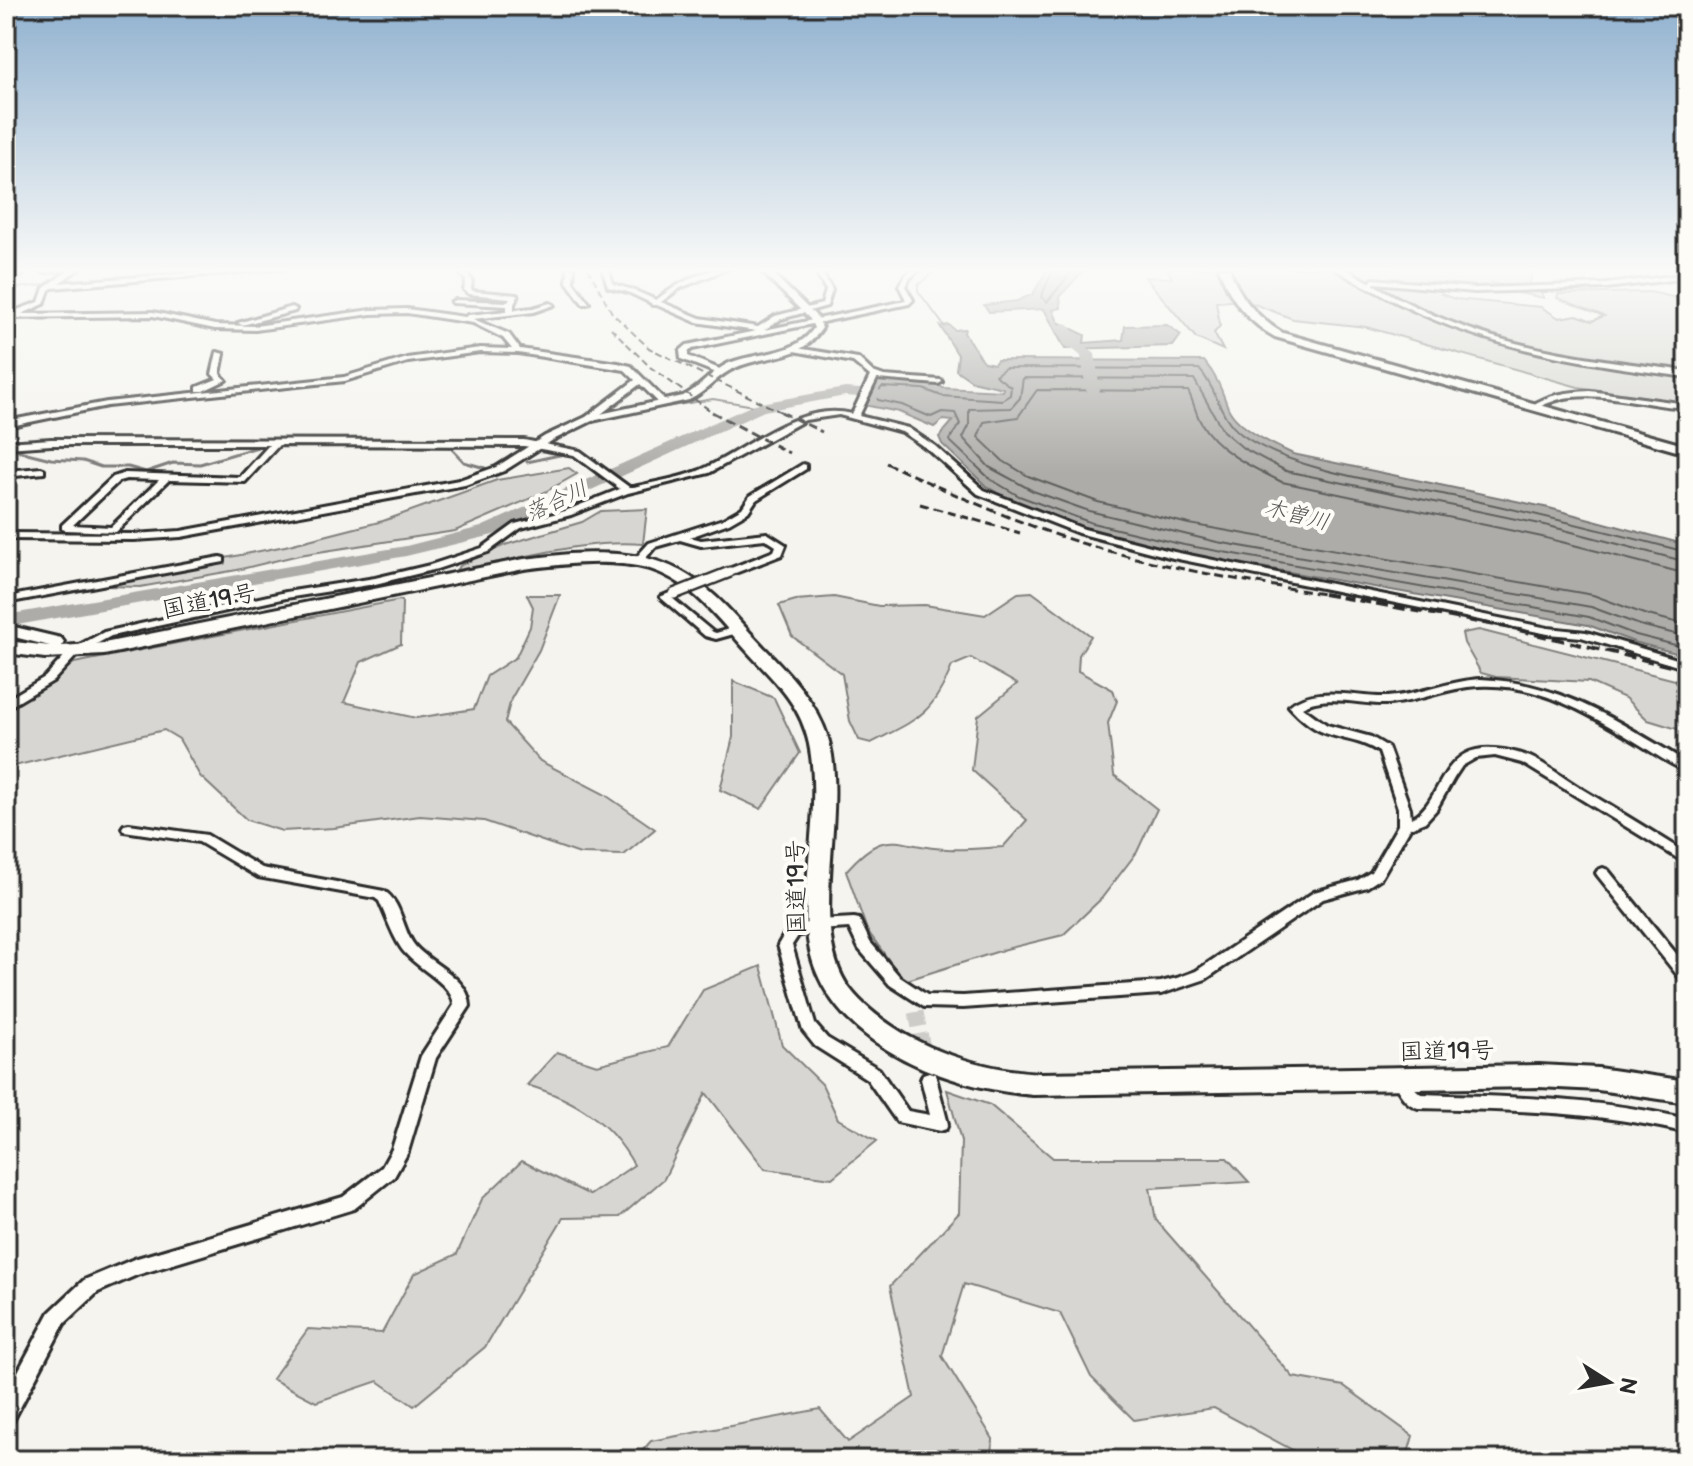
<svg xmlns="http://www.w3.org/2000/svg" width="1693" height="1466" font-family="'Balsamiq Sans','Klee One',sans-serif">
  <style>
    .green { fill: #d7d6d2; stroke: #81807e; stroke-width: 2 }
    .water { fill: #adaca9; stroke: #797877; stroke-width: 2 }
    .lines { fill: none; stroke-linecap: round; stroke-linejoin: round }
    .shore { stroke: #5f5f5d; stroke-width: 2 }
    .stream-far1 { stroke: #797877; stroke-width: 2 }
    .stream { stroke: #797877; stroke-width: 3 }
    .river { fill: #adaca9; fill-rule: evenodd }
    .minor-tunnel { stroke: #cdccc8; stroke-width: 15; stroke-dasharray: 15 7; stroke-linecap: butt }
    .minor-casing { stroke: #2b2b2b; stroke-width: 6 }
    .tertiary-casing { stroke: #2b2b2b; stroke-width: 6 }
    .primary-casing { stroke: #2b2b2b; stroke-width: 6 }
    .trunk-casing { stroke: #2b2b2b; stroke-width: 6 }
    .minor { fill: #fdfcf7; fill-rule: evenodd }
    .tertiary { fill: #fdfcf7; fill-rule: evenodd }
    .primary { fill: #fdfcf7; fill-rule: evenodd }
    .trunk { fill: #fdfcf7; fill-rule: evenodd }
    .rail-far2 { stroke: #2b2b2b; stroke-width: 2; stroke-dasharray: 7 4; stroke-linecap: butt }
    .rail-far1 { stroke: #2b2b2b; stroke-width: 3; stroke-dasharray: 9 5; stroke-linecap: butt }
    .rail { stroke: #2b2b2b; stroke-width: 4; stroke-dasharray: 12 6; stroke-linecap: butt }
    .minor-bridge-casing { stroke: #2b2b2b; stroke-width: 14; stroke-linecap: butt }
    .minor-bridge { stroke: #fdfcf7; stroke-width: 9 }
    .labels { text-anchor: middle; stroke-width: 8; stroke-linejoin: round; paint-order: stroke }
    .far-water-label { font-size: 22px; font-style: italic; fill: #585857; stroke: #fdfcf7 }
    .street-label { font-size: 24px; fill: #2b2b2b; stroke: #fdfcf7 }
  </style>
  <rect width="100%" height="100%" fill="#f5f4ef"/>
  <filter id="ink" filterUnits="userSpaceOnUse"><feTurbulence type="fractalNoise" baseFrequency=".0125" numOctaves="2"/><feDisplacementMap in="SourceGraphic" scale="16" xChannelSelector="R" yChannelSelector="G"/><feConvolveMatrix kernelMatrix="1 2 1 2 8 2 1 2 1" color-interpolation-filters="sRGB"/></filter>
  <g filter="url(#ink)">
    <path class="green" d="M1167 268H1536L1532 273 1529 285 1541 292 1544 298 1513 292 1508 286 1491 283 1494 288 1448 287 1441 294 1455 299 1541 307 1559 318 1577 315 1592 321 1604 316 1557 298 1558 294 1650 292 1687 300V406L1655 398 1578 387 1366 327 1293 319 1244 300 1216 302 1220 326 1214 333 1223 350 1196 338 1145 277 1172 278Z
      M569 468 577 474 543 493 455 531 299 555 237 570 140 587 106 586 122 579 285 546 383 521 497 480Z
      M647 509 643 544C580 539 519 560 456 570L461 565 505 545 582 522 601 511Z
      M1032 592 1091 636 1079 655 1078 671 1113 690 1117 701 1108 723 1114 775 1157 809 1137 852 1101 899 1063 935 1006 949 904 981 867 930 846 871C887 824 896 847 947 849 965 850 984 848 1003 847L1027 820 972 770 978 716 1017 684 971 658 952 666C932 716 917 719 871 743L859 740 850 721 842 674 792 636 779 605 796 600 834 597 879 606 925 605 985 615 1018 593Z
      M527 595H560L539 650 511 699 505 722 540 761 604 794 655 829 624 855 580 854 484 821 420 816 334 828 282 831 247 820 200 776 179 739 164 730 6 768V708L30 697 74 663 400 600 402 601 401 644 361 662 344 702 416 718 474 709 487 676 516 657 530 627 533 607Z
      M1479 630 1687 683V732L1648 720 1625 698 1589 682 1496 677 1481 673 1464 643 1462 633Z
      M733 681 774 698 800 753 761 809 720 790 733 737Z
      M761 966 782 1045 822 1084 838 1119 877 1141 832 1178 765 1169 706 1093 664 1179 620 1217 563 1218 485 1347 414 1406 378 1381 316 1402 272 1379 308 1329 382 1333 414 1274 457 1254 482 1199 522 1161 590 1195 634 1165C610 1121 574 1099 527 1085L557 1052 597 1065 668 1047 703 990Z
      M947 1090 990 1105 1053 1158H1227L1249 1182 1150 1188 1156 1220 1293 1377 1344 1386 1413 1436 1406 1460H1311L1214 1408 1134 1420 1091 1377 1060 1313 964 1284 942 1356 993 1439 992 1460H634L651 1441 820 1409 848 1442 914 1397 890 1286 959 1213 961 1141Z"/>
    <path class="water" d="M1048 268H1086L1060 296 1061 308 1053 310 1058 322 1085 335 1084 343 1123 340 1125 326 1167 325 1181 335 1173 346 1065 349 1044 309 989 312 984 305 1017 301 1033 294Z
      M949 325 955 330 965 329 964 333 984 362 994 364 997 360 1204 361C1216 375 1221 388 1227 405 1234 427 1274 445 1293 454L1549 508 1687 545V656L1634 642 1588 625 1182 553 1090 531 1016 504 986 486 942 444 939 437 953 421 943 420 934 427 899 412 864 405 876 378 935 383 943 388 1003 391V388L972 381 956 370 958 355 940 326Z"/>
    <g class="lines">
      <path class="shore" d="M1054 268 1041 297 1047 302 1075 268
        M1687 552C1612 533 1538 514 1462 498 1397 484 1294 473 1241 434 1218 416 1218 389 1199 369L1005 368 995 375 1011 387 1010 395 1002 400 942 396 923 389 882 387 876 395 878 400 902 405 931 417 942 412 955 413 960 424 949 440 990 479 1019 496 1092 523 1184 545 1589 617 1636 635 1687 648
        M1687 562 1545 525 1286 471 1243 448 1223 431 1194 379 1023 378 1020 398 1011 408 969 409V426L963 438 989 467 1033 491 1089 511 1217 542 1591 607 1640 625 1687 637
        M1687 574 1542 537 1282 482C1253 468 1216 451 1200 421 1195 411 1193 400 1188 391L1037 390 1018 417 984 422 978 437 1003 461 1028 476 1098 502 1189 524 1593 595 1644 614 1687 625"/>
      <path class="stream-far1" d="M939 268 918 285V291L945 327
        M6 289 55 284
        M636 412 713 399 760 407"/>
      <path class="stream" d="M279 445 450 447 464 462 485 468
        M19 451 51 459 83 461 101 467H128L146 472 173 463 200 464 258 447
        M527 462 564 454"/>
      <path class="river" d="M1064 323 1069 324 1076 338 1095 354 1100 390 1098 393H1088L1086 390 1081 356 1065 343 1057 327Z
        M845 388 891 391 898 395 891 399 845 396 764 411 493 535 406 556 6 627V615L406 546 481 527 755 404Z"/>
      <path class="minor-tunnel" d="M916 1012 929 1079"/>
      <defs>
        <path id="minor" d="M42 268H70L44 273 41 271Z
          M72 268H80L59 283 257 268H290L52 288 49 290 44 304 22 314 153 312 215 325 255 326 371 310 407 309 465 317 468 315 507 311V306L453 303 451 302 455 300 508 302 510 298 469 294 464 290 466 280 456 268H463L472 280 471 289 473 291 517 295 518 296 514 304V310L533 308 550 303 554 305 534 312 473 319 509 334 520 349 618 363 631 366 668 403 661 405 640 384 592 421H586V417L635 380 625 370 518 353 480 352 408 362 345 381 107 406 6 427V421L107 402 344 377 407 358 480 348 512 349 503 338 473 323 407 313 371 314 255 330 215 329 153 316 6 318V314L39 302 44 288Z
          M568 268H574L573 282 589 303 587 304H583L567 282Z
          M602 268H608L613 284 633 290 656 300C676 285 704 268 730 268L680 288 661 302 700 318 758 327 775 316 822 304 826 290 813 268H819L832 290 827 306 781 319 764 330 905 301 906 300 899 286C904 276 909 268 921 268L910 278 905 286 913 300 909 304 692 349 688 352V356L722 370V374H719L681 359 680 351 687 345 756 331 696 322 657 305H652L651 303 628 292 608 287Z
          M1687 274V278L1606 288 1475 292 1375 283 1372 287 1367 286 1373 279 1475 288 1606 284Z
          M292 307 296 309 295 311 242 325 238 323Z
          M791 347 858 358 873 372 884 376 941 380 942 382 938 384 877 379 859 416 908 428 935 446 984 490 1084 529 1174 552 1548 628 1586 632 1687 662V669L1581 637 1548 634 1173 558 1078 533 978 494 929 450 902 432 839 415 805 420 709 473 628 493 571 515 521 528 488 552 437 569 375 584 286 598 111 636 78 654 53 681 6 709V700L45 677 70 650 104 632 286 592 375 578 430 565 482 548 515 524 565 511 620 489 574 455 524 446 279 445 245 482 169 480 116 532 65 530 62 529V525L113 477 125 473 240 477 269 445H51L6 448V442L51 439 524 440 580 451 629 487H634C657 481 684 478 705 468 750 447 800 401 852 414L870 376 853 362 794 351H791ZM126 479 159 480 111 527 73 525 119 481Z
          M217 352 224 354 220 374 226 380 203 391H197V387L217 379 212 374Z
          M1590 391 1687 404V408C1649 406 1610 393 1572 397 1558 398 1547 404 1535 408L1531 406C1549 394 1568 392 1590 391Z
          M803 464 806 465V469L756 500 748 512 729 523 690 537 701 540 767 533 786 545 782 555 730 575 725 572 726 570 774 551 776 546 765 539 701 546 680 540 655 547 641 564H633L632 562 649 543 723 519 742 508 750 496Z
          M41 468 44 469V473L6 477V471Z
          M220 557 224 558V562L6 603V597Z
          M674 591 679 594 672 598 713 632 716 633 737 627 742 630 741 632 716 639 705 636 660 597Z
          M1480 679C1562 682 1618 722 1687 762V771C1670 765 1654 753 1639 744 1590 714 1538 683 1479 686 1448 687 1419 702 1388 704 1361 705 1327 693 1302 707L1327 725 1371 737 1388 747 1410 808 1411 818C1436 807 1438 769 1465 754 1483 744 1512 750 1530 757 1546 764 1562 777 1577 786 1614 808 1650 830 1687 853V864L1522 763 1495 756 1476 758 1462 766 1454 778 1436 810 1425 822 1410 828 1381 878 1367 887 1323 899 1206 979 1161 994 963 1008 924 1007 890 985 859 949 849 928 818 930 798 936 792 945 815 1024 827 1038 879 1069 908 1111 930 1115 921 1079 923 1074 929 1072 935 1074 948 1124 946 1129 940 1131 897 1122 867 1079 815 1046 803 1031 778 945 788 928 818 920 854 918 859 919 870 942 900 977 927 995 963 996 1161 982 1177 978 1196 971 1314 892 1358 880 1371 872 1398 825V808L1379 752C1362 740 1343 740 1325 733 1311 728 1299 717 1289 706 1314 684 1357 698 1387 697 1419 695 1448 681 1480 679Z
          M129 824 207 835 262 868 384 891C402 902 402 930 415 946 431 965 469 977 470 1006L436 1058 408 1152 394 1177 354 1209 137 1275 98 1292 64 1324 13 1421 6 1424V1394L50 1312 84 1280 134 1259 343 1197 382 1167 392 1149 421 1056 454 1005C453 985 419 969 406 954 395 943 386 916 379 901L375 898 258 877 199 842 124 831 122 828 124 825Z
          M1603 868 1608 870 1687 967V983L1682 981 1598 876 1596 873 1598 870Z
          M1399 1070 1405 1072 1413 1087 1421 1094C1511 1097 1599 1098 1687 1119V1133C1598 1111 1509 1110 1418 1108 1403 1103 1398 1090 1391 1077L1393 1072Z"/>
        <path id="tertiary" d="M758 268H767L818 318 822 328C799 363 768 353 735 368 717 375 707 392 689 400L592 421 553 440 504 471 465 485 181 537 134 540 6 539V533L134 534 181 531 459 480 496 467 545 436 586 417 683 396C701 388 711 371 729 363 759 351 794 357 814 328L810 319Z
          M1334 268H1344C1378 287 1412 307 1448 321 1524 352 1606 361 1687 371V377C1575 362 1477 348 1377 292 1363 285 1347 277 1334 268Z"/>
        <path id="primary" d="M1219 268H1229C1239 297 1257 318 1283 333L1687 446V454L1275 337C1248 322 1229 298 1219 268Z"/>
        <path id="trunk" d="M20 268H34L6 284V276Z
          M569 554C653 550 689 563 745 627 775 661 814 693 828 738 850 810 805 930 850 989 864 1007 882 1020 901 1032 943 1057 992 1070 1040 1073L1539 1065 1598 1068 1687 1081V1103L1598 1090 1539 1087 1033 1095C939 1087 815 1038 807 931 803 872 819 814 811 756 809 740 804 724 796 710 783 687 763 669 746 650 718 619 692 582 650 569 609 558 565 564 524 569L104 655 45 658 6 653V641L50 646 6 635V625L61 638 64 642 62 646 104 643 524 559Z"/>
      </defs>
      <use href="#minor" class="minor-casing"/>
      <use href="#tertiary" class="tertiary-casing"/>
      <use href="#primary" class="primary-casing"/>
      <use href="#trunk" class="trunk-casing"/>
      <use href="#minor" class="minor"/>
      <use href="#tertiary" class="tertiary"/>
      <use href="#primary" class="primary"/>
      <use href="#trunk" class="trunk"/>
      <path class="rail-far2" d="M588 268 612 313 649 348 785 414
        M611 328 650 367 715 414"/>
      <path class="rail-far1" d="M712 412 789 453
        M781 412 822 432
        M886 463C949 492 1012 521 1078 542 1162 568 1249 582 1335 596
        M920 504 1020 533"/>
      <path class="rail" d="M1323 594 1506 627 1687 670"/>
      <defs>
        <path id="minor-bridge" d="M674 594 730 572"/>
      </defs>
      <use href="#minor-bridge" class="minor-bridge-casing"/>
      <use href="#minor-bridge" class="minor-bridge"/>
    </g>
  </g>
  <linearGradient id="sky" x2="0" y2="1"><stop stop-color="#90b1cf"/><stop offset="0.57" stop-color="#fafaf8"/><stop offset="1" stop-color="#fafaf8" stop-opacity="0"/></linearGradient>
  <rect width="1693" height="474" fill="url(#sky)"/>
  <g class="labels">
    <g class="far-water-label">
      <text transform="translate(556 500) rotate(-25)" y="8">落合川</text>
      <text transform="translate(1297 514) rotate(14)" y="8">木曽川</text>
    </g>
    <g class="street-label">
      <text transform="translate(209 601) rotate(-11)" y="8">国道19号</text>
      <text transform="translate(796 887) rotate(-91)" y="8">国道19号</text>
      <text transform="translate(1447 1051) rotate(-1)" y="8">国道19号</text>
    </g>
  </g>
  <rect width="1693" height="1466" fill="none" stroke="#fdfcf7" stroke-width="32"/>
  <rect x="16" y="16" width="1661" height="1434" fill="none" stroke="#2b2b2b" stroke-width="3" filter="url(#ink)"/>
  <g transform="translate(1609 1382) rotate(101)" stroke="#fdfcf7" stroke-width="6" paint-order="stroke">
  <path d="M0-6L14 30L0 20L-14 30Z" fill="#2b2b2b"/>
  <text y="-12" font-size="22" font-weight="bold" text-anchor="middle" fill="#2b2b2b">N</text>
  </g>
</svg>
